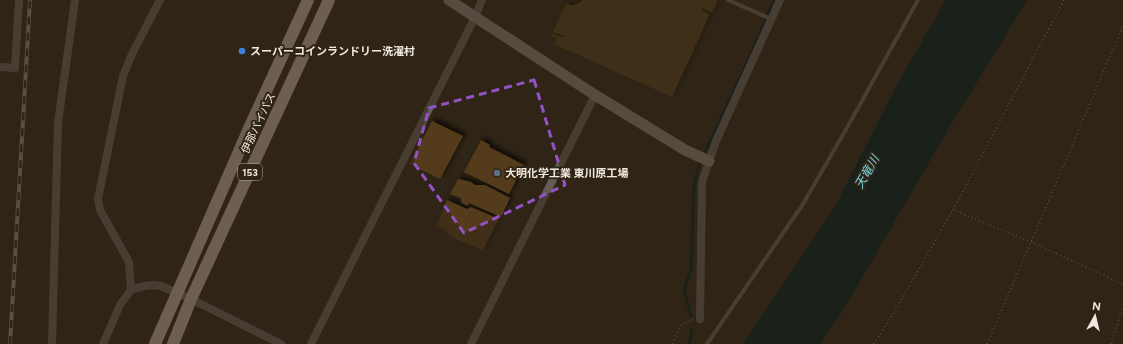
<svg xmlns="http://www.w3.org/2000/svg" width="1123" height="344" font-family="Figtree,'Noto Sans JP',sans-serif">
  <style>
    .water { fill: #011b20 }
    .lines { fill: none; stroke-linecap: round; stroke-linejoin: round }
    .stream { stroke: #011b20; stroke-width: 2.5 }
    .building { fill: #523b1a; filter: url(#shadow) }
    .path { stroke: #867d71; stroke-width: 1.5; stroke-dasharray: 1 3; stroke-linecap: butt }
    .lane { stroke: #645c57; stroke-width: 4 }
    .street { stroke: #645c57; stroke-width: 8 }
    .secondary { stroke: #877a72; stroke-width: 11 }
    .highway { stroke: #b9a599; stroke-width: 12 }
    .rail-casing { stroke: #8d8478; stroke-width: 4 }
    .rail { stroke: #2f2516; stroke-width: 2.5; stroke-dasharray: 8; stroke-linecap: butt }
    .marked { fill: none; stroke: #9352c6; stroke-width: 3; stroke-dasharray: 8 5; stroke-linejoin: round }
    .shop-dot { fill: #3f7fe0; stroke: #2f2516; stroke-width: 1.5 }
    .service-dot { fill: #5c6f8a; stroke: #2f2516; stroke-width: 1.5 }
    .labels { text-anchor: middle; stroke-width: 4; stroke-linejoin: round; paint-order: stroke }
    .shield { fill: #2f2516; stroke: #b7aea3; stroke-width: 1 }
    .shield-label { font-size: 10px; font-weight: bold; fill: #f1e9e0 }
    .poi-label { font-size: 11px; font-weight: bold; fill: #f1e9e0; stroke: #2f2516; text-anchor: start }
    .street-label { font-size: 11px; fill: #f1e9e0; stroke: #2f2516 }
    .water-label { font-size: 12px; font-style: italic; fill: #7ad3e1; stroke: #2f2516 }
  </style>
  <defs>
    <filter id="shadow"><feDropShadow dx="3.5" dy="-3.5" stdDeviation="2" flood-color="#0009"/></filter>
  </defs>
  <rect width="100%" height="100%" fill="#2f2516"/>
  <path class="water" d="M946 0H1027L949 128 842 312 820 344H743L836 205 899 81Z"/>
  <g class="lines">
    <path class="stream" d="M703 156 748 60 774 0
      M691 316 684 289 691 271 694 183 701 160
      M689 344 692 330"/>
  </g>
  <path class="building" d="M582 0H718L712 13 702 8 701 10 710 14 672 97 554 44 557 38 552 36 553 34 563 38 564 36 553 32 566 3 571 6 581 2Z
    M432 121 463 136 440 179 410 164Z
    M481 140 490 145 489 147 524 165 509 194 464 172Z
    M458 179 471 182 475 185H485L510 198 501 217 469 203 467 206 461 202V198L450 194Z
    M447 200 467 209 471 207 499 219 483 250 453 238 447 233V230L436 226Z"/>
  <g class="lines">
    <path class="path" d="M953 210 1031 242 1123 284
      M673 344C677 333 679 322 693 320
      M874 344 895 311 953 210 1064 0
      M987 344 1031 242 1123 26
      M1111 344 1123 307"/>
    <path class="lane" d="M728 0 771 19
      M707 344 803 204 848 126 918 0"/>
    <path class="street" d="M0 67 15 68 19 0
      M131 290 129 262 100 210 98 199 123 76 132 54 160 0
      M700 319 702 182 716 141 780 0
      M52 344 58 123 75 0
      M103 344 120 305 131 290 144 286 154 285 161 286 191 299 281 344
      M311 344 475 17 482 0
      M471 344 595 95"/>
    <path class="secondary" d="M449 0 595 95 685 150 709 161"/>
    <path class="highway" d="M155 344 251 124 308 0
      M173 344 191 299 329 0"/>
    <defs>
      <path id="rail" d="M10 344 30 0"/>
    </defs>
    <use href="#rail" class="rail-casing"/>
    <use href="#rail" class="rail"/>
  </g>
  <path d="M0 0H1123V344H0ZM534 80 565 185 464 233 414 163 429 108Z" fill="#2f2516" fill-opacity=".55" fill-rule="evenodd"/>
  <path class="marked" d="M534 80 565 185 464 233 414 163 429 108Z"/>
  <circle class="shop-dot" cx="242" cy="51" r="4"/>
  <circle class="service-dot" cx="497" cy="173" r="4"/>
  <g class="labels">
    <rect class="shield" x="238" y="164" width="24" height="16" rx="3"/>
    <g class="shield-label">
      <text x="250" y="176">153</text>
    </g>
    <g class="poi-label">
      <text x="250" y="55">スーパーコインランドリー洗濯村</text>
      <text x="505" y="177">大明化学工業 東川原工場</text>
    </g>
    <g class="street-label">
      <text transform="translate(258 123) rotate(-65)" y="4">伊那バイパス</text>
    </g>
    <g class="water-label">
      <text transform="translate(867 172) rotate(-60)" y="4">天竜川</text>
    </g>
  </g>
  <g transform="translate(1095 316) rotate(8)" stroke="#2f2516" stroke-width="3" paint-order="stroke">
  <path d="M0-3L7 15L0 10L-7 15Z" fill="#f1e9e0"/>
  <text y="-6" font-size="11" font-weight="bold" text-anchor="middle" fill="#f1e9e0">N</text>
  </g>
</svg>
